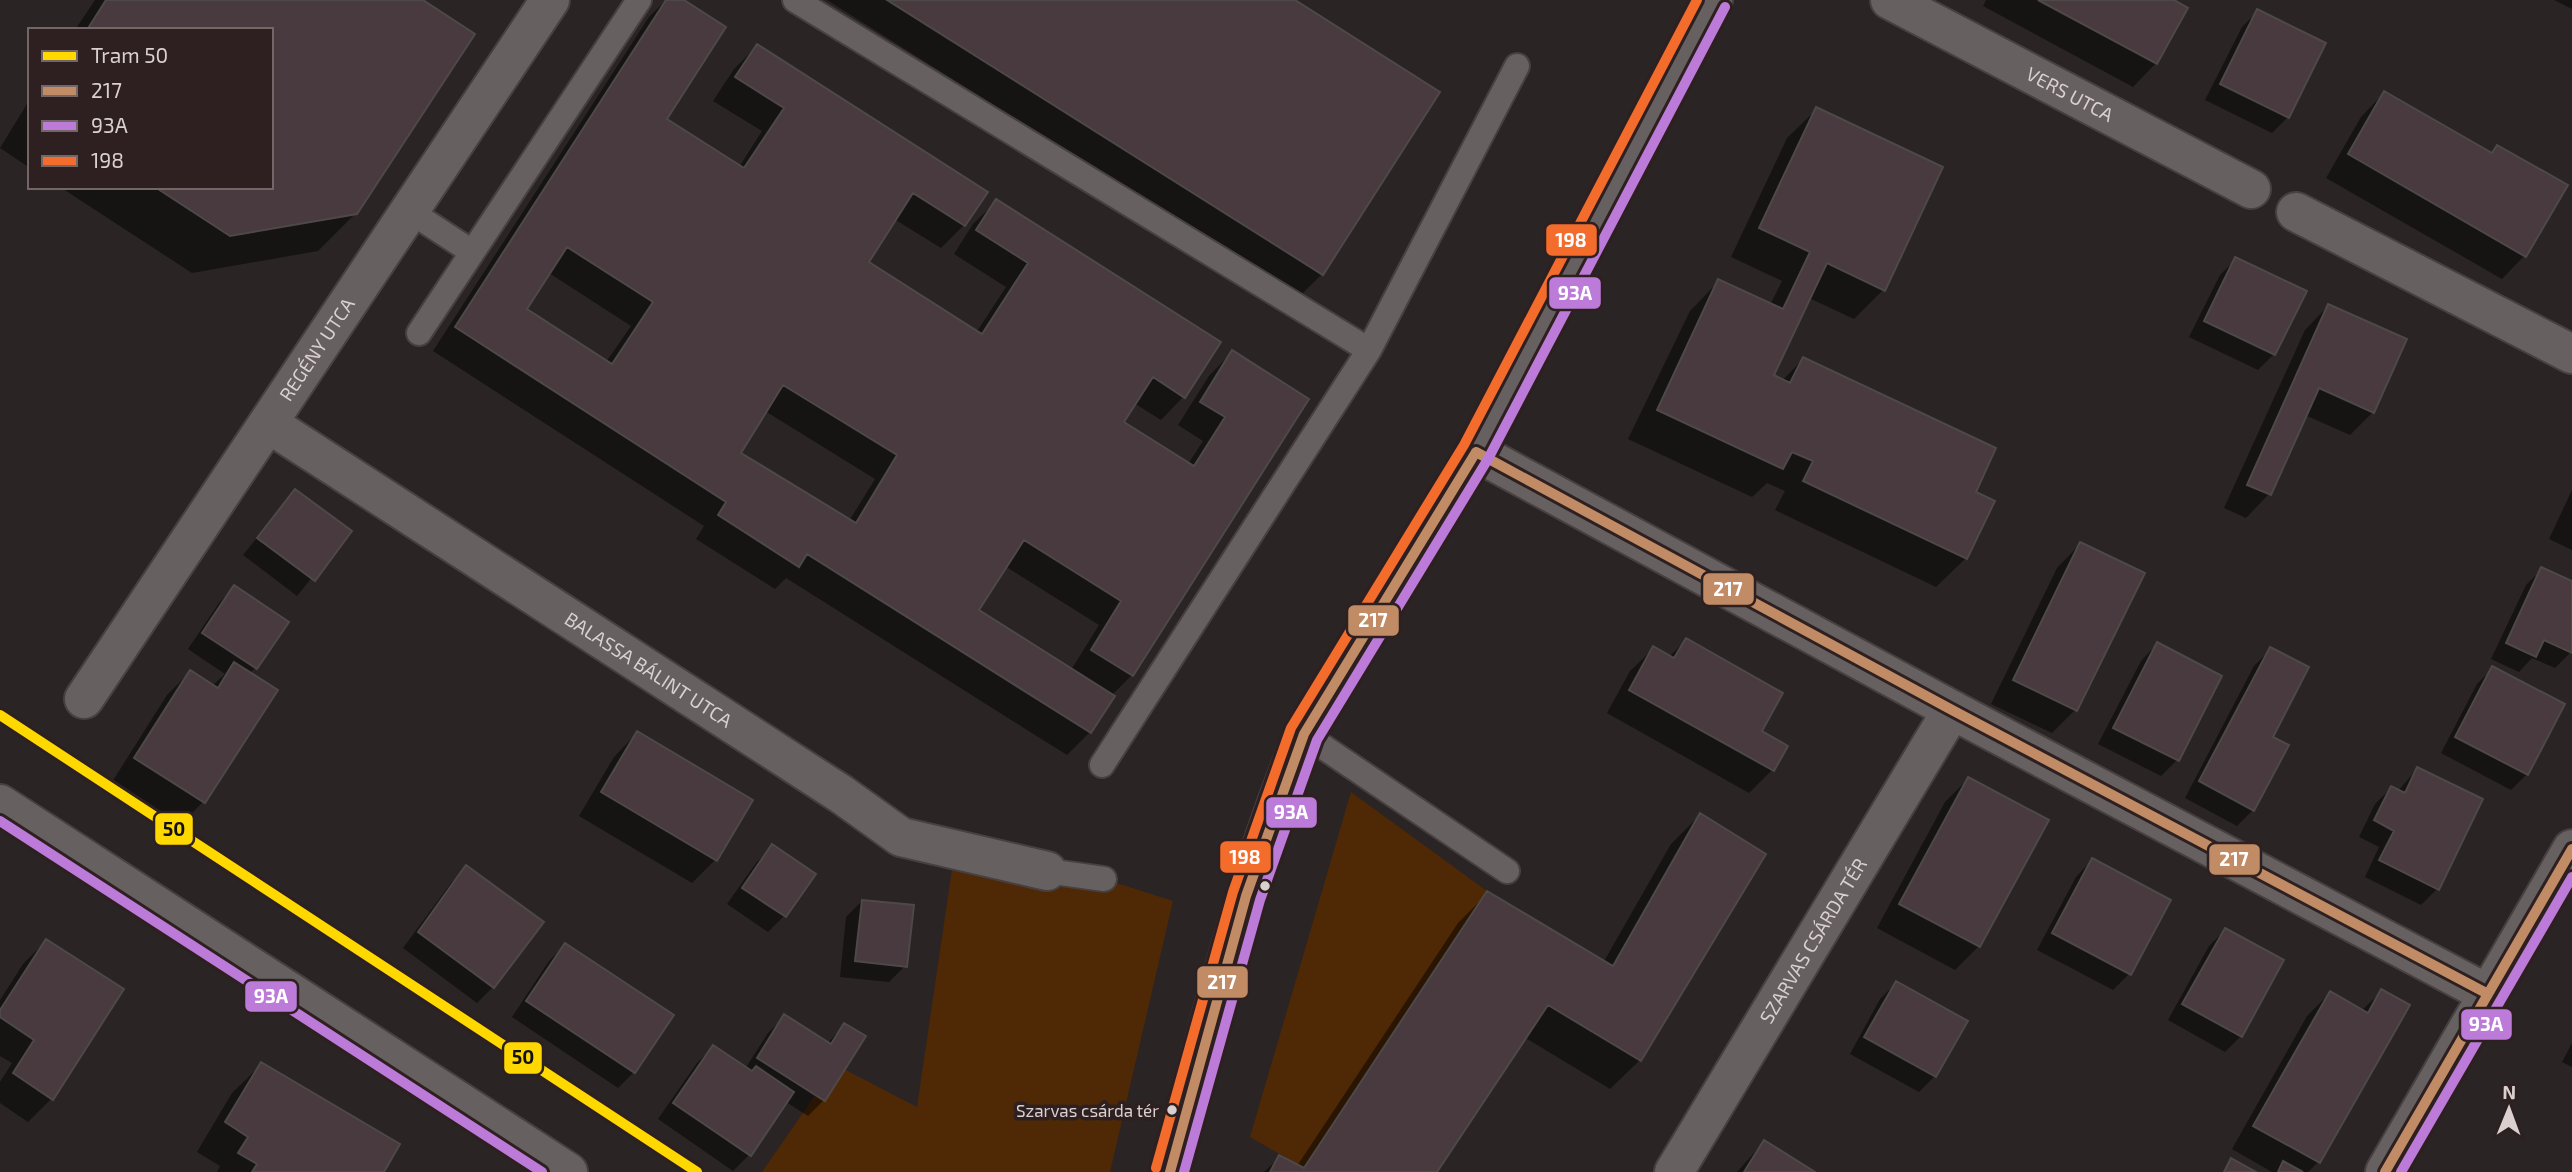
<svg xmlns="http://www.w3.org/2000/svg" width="2572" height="1172" font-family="'Exo 2',sans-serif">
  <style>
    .green { fill: #4f2905 }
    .shadow { fill: #0007; fill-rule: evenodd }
    .building { fill: #483a3e; stroke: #4e4949; stroke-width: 2; fill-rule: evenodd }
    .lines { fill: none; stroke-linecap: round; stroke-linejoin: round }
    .lane-casing { stroke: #474040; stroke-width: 28 }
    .street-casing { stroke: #474040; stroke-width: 42 }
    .secondary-casing { stroke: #474040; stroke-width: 42 }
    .lane { stroke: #666060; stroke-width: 24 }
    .street { stroke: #666060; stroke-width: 38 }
    .secondary { stroke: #666060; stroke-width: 38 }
    .bus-1-casing { stroke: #2e2020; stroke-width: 16 }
    .bus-2-casing { stroke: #2e2020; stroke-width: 16 }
    .bus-3-casing { stroke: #2e2020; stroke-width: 16 }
    .bus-1 { stroke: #c18c65; stroke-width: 10 }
    .bus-2 { stroke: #bd7bd9; stroke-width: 10 }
    .bus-3 { stroke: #f36c2b; stroke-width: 10 }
    .tram-1-casing { stroke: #2e2020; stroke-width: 16 }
    .tram-1 { stroke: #ffd800; stroke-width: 10 }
    .bus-dot { fill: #dad0d0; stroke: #2e2020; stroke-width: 2.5 }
    .labels { text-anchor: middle; stroke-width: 7; stroke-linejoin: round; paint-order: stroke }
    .bus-label { font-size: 17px; fill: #dad0d0; stroke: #2e2020; text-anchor: end }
    .street-label { font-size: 19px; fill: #dad0d0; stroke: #2e2020 }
    .line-badge { stroke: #2e2020; stroke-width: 2.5 }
    .badge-label { font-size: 19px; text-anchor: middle; font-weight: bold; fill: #fff }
    .pale-badge-label { font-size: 19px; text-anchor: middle; font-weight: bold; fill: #111 }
  </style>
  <rect width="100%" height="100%" fill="#2a2424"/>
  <path class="green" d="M1351 792 1487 891 1304 1168 1250 1137Z
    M955 849 1104 879 1173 901 1110 1172H762L836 1065 917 1107Z"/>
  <path class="shadow" d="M95 0H419L356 213 318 251 192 273 60 187H271V30H75Z
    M666 0H681L665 119 739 167 762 131 713 101 734 69 757 46 964 225 941 248 894 219 866 263 976 333 1006 287 954 254 973 224 997 201 1184 396 1161 420 1134 403 1122 422 1188 464 1203 441 1178 425 1209 376 1232 352 1307 399 1132 675 1111 696 1090 732 1067 755 786 578 775 589 696 539 704 526 433 351 649 17ZM549 273 631 326 606 362 525 309ZM765 411 875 479 849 521 739 454ZM1005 566 1099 625 1071 670 977 611Z
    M827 0H1292L1322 274 1299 297Z
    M1986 0H2171L2156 63 2133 87 1983 6Z
    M2554 0H2572V9Z
    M2258 11 2288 117 2272 133 2205 100 2242 27Z
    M2384 93 2491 154 2497 147 2525 255 2502 279 2326 178 2361 117Z
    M30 99V168L0 148Z
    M1817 109 1941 168 1883 290 1854 319 1809 298 1772 376 1782 381 1803 359 1966 558 1936 587 1775 510 1785 491 1767 483 1752 497 1628 439 1690 311 1719 281 1770 305 1782 281 1731 257 1787 138Z
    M2236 259 2274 354 2258 370 2189 337 2220 275Z
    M2328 306 2373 412 2350 435 2305 415 2269 494 2246 518 2224 508 2305 330Z
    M2572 490V550L2549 539Z
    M295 491 349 532 297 596 243 555Z
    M2080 544 2076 709 2052 733 1991 704 2057 568Z
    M2542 569 2572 583V651L2555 668 2532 658 2519 672 2491 659 2526 585Z
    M234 587 255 668 249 674 275 690 203 802 180 825 112 782 167 695 190 672 212 686 225 674 188 649 219 603Z
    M1686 640 1760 732 1772 770 1749 793 1607 713 1630 671 1654 648 1669 657Z
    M2157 644 2177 760 2161 776 2098 744 2141 661Z
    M2270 650V738L2253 810 2237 826 2185 798 2254 666Z
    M2493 668 2527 774 2511 790 2441 753 2477 684Z
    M637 733 750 800 715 860 692 883 579 816 614 757Z
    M2417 769 2437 889 2421 905 2365 877 2379 847 2359 837 2375 804 2391 788 2398 791Z
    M1968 779 2046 821 1979 946 1955 970 1877 928 1945 802Z
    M1700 815 1640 1060 1610 1089 1524 1037 1435 1172H1264L1280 1157 1297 1166 1458 923 1487 894 1603 963 1671 844Z
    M772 847 813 875 784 916 768 932 727 904 756 863Z
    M2092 860 2168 901 2129 974 2113 990 2037 950 2076 877Z
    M467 867 493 987 477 1003 403 948 451 883Z
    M862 901 905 966 889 982 840 977 846 917Z
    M2225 930 2241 1036 2225 1052 2168 1020 2209 946Z
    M46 941 52 1098 28 1122 0 1103V1082L12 1063 0 1056V1000L23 964Z
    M565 945 634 1072 618 1088 512 1017 549 961Z
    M1896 983 1935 1076 1919 1092 1850 1054 1880 999Z
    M2382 991 2318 1162 2308 1172H2272L2232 1149 2307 1016 2330 993 2361 1011Z
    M784 1017 827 1044 844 1025 824 1100 808 1116 786 1102 749 1155 733 1171 658 1119 697 1063 713 1047 745 1069 768 1033Z
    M2572 1043V1067L2562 1062Z
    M262 1064 382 1172H217L220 1166 197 1152 232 1093Z
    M1764 1142 1812 1172H1737Z"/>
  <path class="building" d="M106 0H423L475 34 357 214 230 236 155 187H271V30H87Z
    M666 0H684L726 27 667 119 744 168 784 108 735 77 757 44 988 192 965 226 913 193 869 262 982 334 1028 263 976 230 996 199 1221 342 1185 398 1153 377 1124 422 1194 466 1225 417 1200 402 1232 350 1309 399 1133 676 1091 650 1121 601 1024 540 979 610 1115 696 1091 733 807 554 799 567 718 515 726 502 455 327ZM567 247 653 302 612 364 527 309ZM783 385 897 455 856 523 741 453Z
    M887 0H1295L1440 92 1323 275Z
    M2038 0H2174L2188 8 2157 64Z
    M2257 9 2326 43 2289 118 2220 84Z
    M2384 91 2492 153 2497 145 2568 185 2526 257 2348 154Z
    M1816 107 1943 167 1885 291 1827 263 1774 375 1790 383 1803 357 1996 448 1976 492 1995 501 1967 559 1803 481 1813 461 1792 452 1783 469 1657 410 1718 279 1783 309 1810 252 1759 228Z
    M2235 257 2307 291 2275 355 2204 321Z
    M2328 304 2407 339 2374 413 2319 388 2271 495 2247 485Z
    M295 489 352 531 315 581 257 538Z
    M2080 542 2145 573 2077 711 2013 680Z
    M2541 567 2572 581V653L2544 640 2536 657 2506 643Z
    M234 585 289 622 257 669 202 633Z
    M1686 638 1783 693 1762 731 1788 746 1774 771 1629 690 1653 646 1674 658Z
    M2157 642 2222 676 2179 761 2113 728Z
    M2270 647 2309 667 2273 737 2289 745 2254 811 2199 781Z
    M234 662 278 690 205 803 134 758 190 670 218 688Z
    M2492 666 2565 704 2528 775 2455 737Z
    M637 731 753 800 717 861 601 792Z
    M2417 767 2483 799 2439 890 2379 860 2394 831 2374 820 2391 786 2405 793Z
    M1968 777 2049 820 1980 947 1899 904Z
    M1700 813 1766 854 1641 1061 1548 1005 1437 1172H1270L1279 1155 1304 1168 1487 891 1613 966Z
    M772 844 816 874 786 917 742 888Z
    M2092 858 2171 900 2131 975 2052 933Z
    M466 865 544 922 494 988 418 932Z
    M862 900 914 905 907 967 855 961Z
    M2225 928 2284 960 2242 1037 2182 1004Z
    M46 939 124 989 53 1100 13 1073 34 1040 0 1017V1010Z
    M565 943 674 1015 635 1073 526 1001Z
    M1896 981 1968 1021 1936 1077 1864 1037Z
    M2381 989 2410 1005 2320 1163 2253 1126 2330 991 2368 1013Z
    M784 1014 831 1044 844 1023 866 1036 825 1101 757 1058Z
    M713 1045 752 1071 756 1066 794 1092 751 1156 673 1103Z
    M261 1062 400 1144 384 1172H252L257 1164 238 1153 248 1137 225 1122Z
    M1764 1140 1815 1172H1744Z
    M2231 1158 2256 1172H2224Z
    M2283 1161 2303 1172H2278Z"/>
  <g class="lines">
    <defs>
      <path id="lane" d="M795 0 1369 350 1102 765
        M408 210 472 252
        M419 333 639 0
        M1369 350 1517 66
        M1304 734 1507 871
        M1047 871 1104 879"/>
      <g id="street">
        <path id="s1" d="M1890 0 2251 189"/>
        <path d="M2296 212 2572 354"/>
        <path id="s2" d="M269 424 841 794 901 837 1047 871"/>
        <path d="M1476 452 1952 710 2488 994"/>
        <path id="s3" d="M84 699C240 466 394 232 550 0"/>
        <path id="s4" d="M1674 1172 1952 710"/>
      </g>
      <path id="secondary" d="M0 804 568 1172
        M1170 1172C1210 1024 1245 875 1304 734L1476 452 1713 0
        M2385 1172 2572 849"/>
    </defs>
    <use href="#lane" class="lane-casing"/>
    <use href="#street" class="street-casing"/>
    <use href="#secondary" class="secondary-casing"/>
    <use href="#lane" class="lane"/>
    <use href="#street" class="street"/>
    <use href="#secondary" class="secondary"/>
    <defs>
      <path id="bus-1" d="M1476 452 1952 710 2488 994
        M1170 1172 1246 896 1304 734 1476 452
        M2385 1172 2572 849"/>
      <path id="bus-2" d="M0 821 542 1172
        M1184 1172 1260 900 1317 740 1488 459 1725 7
        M2401 1172 2572 877"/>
      <path id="bus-3" d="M1156 1168 1233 892 1291 728 1464 445 1697 0"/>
    </defs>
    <use href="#bus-1" class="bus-1-casing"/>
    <use href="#bus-2" class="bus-2-casing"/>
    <use href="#bus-3" class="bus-3-casing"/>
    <use href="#bus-1" class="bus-1"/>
    <use href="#bus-2" class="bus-2"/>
    <use href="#bus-3" class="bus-3"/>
    <defs>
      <path id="tram-1" d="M0 715 697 1172"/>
    </defs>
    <use href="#tram-1" class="tram-1-casing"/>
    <use href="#tram-1" class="tram-1"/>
  </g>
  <g class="bus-dot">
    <circle cx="1265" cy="886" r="6"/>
    <circle cx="1172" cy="1110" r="6"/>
  </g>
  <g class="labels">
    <g class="bus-label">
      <text x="1159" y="1117">Szarvas csárda tér</text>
    </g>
    <g class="street-label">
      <text dy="7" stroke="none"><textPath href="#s1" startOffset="203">VERS UTCA</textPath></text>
      <text dy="7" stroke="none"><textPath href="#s3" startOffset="420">REGÉNY UTCA</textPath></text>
      <text dy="7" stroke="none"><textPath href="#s2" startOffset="452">BALASSA BÁLINT UTCA</textPath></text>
      <text dy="7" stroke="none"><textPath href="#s4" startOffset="270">SZARVAS CSÁRDA TÉR</textPath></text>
    </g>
  </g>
  <g class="line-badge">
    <rect x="1545" y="223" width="53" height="34" rx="7" fill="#f36c2b"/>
    <rect x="1548" y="276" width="54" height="34" rx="7" fill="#bd7bd9"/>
    <rect x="1702" y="572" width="53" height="34" rx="7" fill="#c18c65"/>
    <rect x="1347" y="604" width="53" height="33" rx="7" fill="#c18c65"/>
    <rect x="1265" y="796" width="53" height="33" rx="7" fill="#bd7bd9"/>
    <rect x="154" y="812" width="40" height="34" rx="7" fill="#ffd800"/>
    <rect x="1219" y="840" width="53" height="34" rx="7" fill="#f36c2b"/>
    <rect x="2208" y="843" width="53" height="33" rx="7" fill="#c18c65"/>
    <rect x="1196" y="965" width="53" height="34" rx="7" fill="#c18c65"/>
    <rect x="244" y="980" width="54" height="33" rx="7" fill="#bd7bd9"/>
    <rect x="2460" y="1008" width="53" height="33" rx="7" fill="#bd7bd9"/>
    <rect x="503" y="1041" width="40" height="34" rx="7" fill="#ffd800"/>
  </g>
  <g class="badge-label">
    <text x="1571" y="247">198</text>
    <text x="1575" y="300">93A</text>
    <text x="1728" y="596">217</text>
    <text x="1373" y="627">217</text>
    <text x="1291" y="819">93A</text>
    <text x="1245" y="864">198</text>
    <text x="2234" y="866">217</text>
    <text x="1222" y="989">217</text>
    <text x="271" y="1003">93A</text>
    <text x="2486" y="1031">93A</text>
  </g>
  <g class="pale-badge-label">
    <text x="174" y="836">50</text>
    <text x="523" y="1064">50</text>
  </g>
  <rect x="28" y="28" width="245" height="161" fill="#2e2020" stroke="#736666" stroke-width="2"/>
  <rect x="42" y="51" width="35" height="10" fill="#ffd800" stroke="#736666" stroke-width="2"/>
  <text x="91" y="63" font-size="21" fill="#dad0d0">Tram 50</text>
  <rect x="42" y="86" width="35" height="10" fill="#c18c65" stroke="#736666" stroke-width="2"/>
  <text x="91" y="98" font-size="21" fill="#dad0d0">217</text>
  <rect x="42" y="121" width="35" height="10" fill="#bd7bd9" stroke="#736666" stroke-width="2"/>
  <text x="91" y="133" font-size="21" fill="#dad0d0">93A</text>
  <rect x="42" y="156" width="35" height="10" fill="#f36c2b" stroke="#736666" stroke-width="2"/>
  <text x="91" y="168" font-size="21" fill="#dad0d0">198</text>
  <g transform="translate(2509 1109) rotate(1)" stroke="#2e2020" stroke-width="5" paint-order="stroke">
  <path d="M0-5L12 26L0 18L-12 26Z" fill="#dad0d0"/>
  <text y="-10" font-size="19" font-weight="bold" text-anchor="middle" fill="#dad0d0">N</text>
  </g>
</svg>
